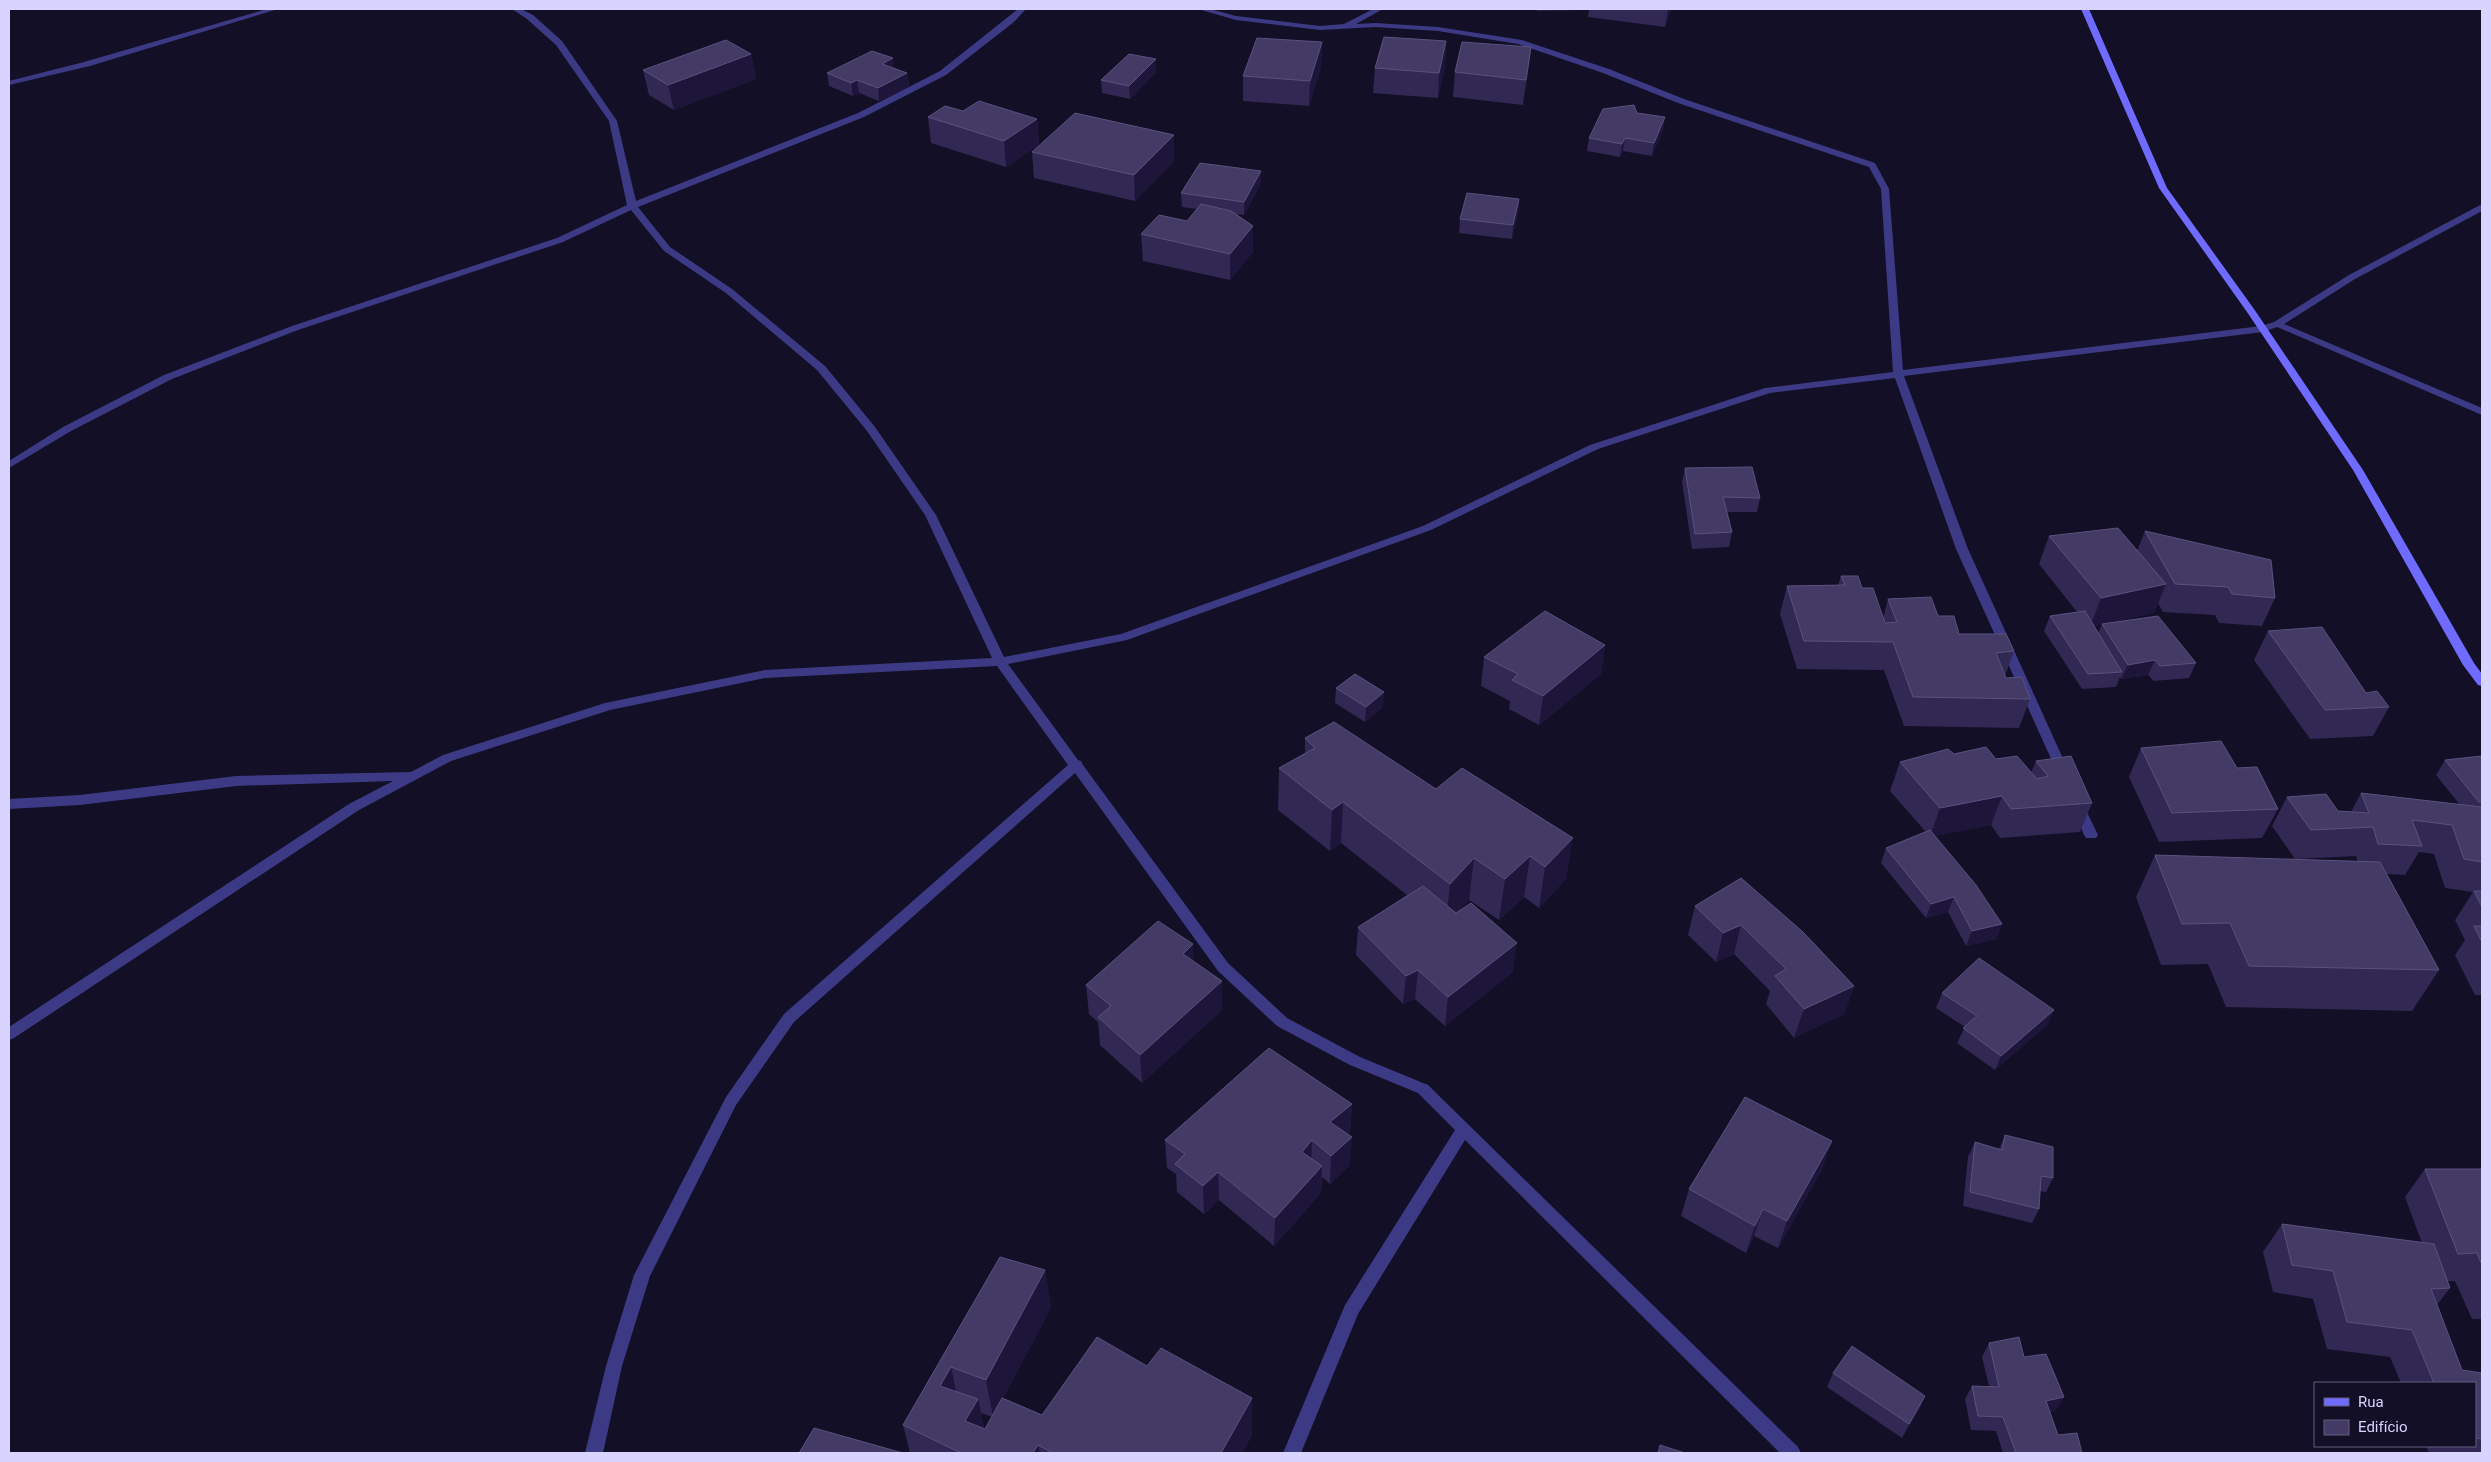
<svg xmlns="http://www.w3.org/2000/svg" width="2491" height="1462" font-family="Roboto,sans-serif">
  <style>
    .lines { fill: none; stroke-linecap: round; stroke-linejoin: round }
    .street { fill: #3d3a85; fill-rule: evenodd }
    .secondary { fill: #6f6bff; fill-rule: evenodd }
    .wall { fill: #312854; fill-rule: evenodd }
    .shaded-wall { fill: #1d163a }
    .building { fill: #433a66; stroke: #5a527e }
  </style>
  <rect width="100%" height="100%" fill="#130f26"/>
  <g class="lines">
    <path class="street" d="M267 9H278L90 66 9 85V81L84 62Z
      M512 9H521L533 15 562 41 617 121 636 201 858 113 940 71 1018 9H1026L1014 22 946 75 864 117 638 207 670 247 732 289 825 366 875 427 936 515 1004 657 1121 634 1423 526 1590 445 1765 388 1893 372 1881 189 1869 167 1678 103 1603 73 1518 44 1438 31 1375 27 1320 30 1236 20 1198 9H1210L1236 16 1320 26 1344 24 1373 9H1383L1356 24 1375 23 1438 27 1522 40 1609 69 1684 99 1875 163 1889 189 1903 370 2261 326 2274 322 2349 275 2482 204V211L2355 279 2284 324 2482 408V415L2277 327 2263 332 1904 376 1968 549 2070 774 2064 779 2058 774 1956 549 1895 378 1770 393 1598 449 1431 530 1127 640 1008 664 1078 760 1081 761 1083 765 1228 963 1287 1018 1360 1057 1428 1085 1798 1447 1801 1453H1780L1465 1140 1358 1314 1301 1453H1283L1345 1305 1455 1130 1418 1093 1350 1065 1277 1026 1218 971 1075 773 794 1022 736 1105 650 1276 622 1366 603 1453H585L606 1366 634 1275 726 1097 784 1014 1068 765 997 666 765 678 610 710 451 761 359 810 14 1038 9 1040V1027L349 804 393 781 236 786 80 805 9 809V799L80 795 236 776 411 772 443 755 605 703 765 670 992 658 925 515 867 431 817 370 726 293 664 251 631 210 563 242 298 330 172 379 71 431 9 468V461L63 427 164 375 292 326 557 238 627 205 609 121 556 45 527 19Z
      M2078 801 2083 803 2084 806 2098 835 2096 838H2086L2084 835 2072 806 2073 803Z"/>
    <path class="secondary" d="M2081 9H2089L2167 188 2254 309 2363 470 2474 663 2482 674V686L2478 685 2463 665 2353 470 2247 312 2159 188Z"/>
  </g>
  <path class="wall" d="M1537 9H1582V10L1537 11Z
    M1589 9H1671L1665 27 1588 17Z
    M1446 41 1445 66 1438 98 1373 93 1375 68Z
    M1322 42 1321 67 1309 106 1243 101V76Z
    M1531 47 1528 72 1523 105 1453 97 1455 72Z
    M751 54 756 79 674 110 649 95 643 70Z
    M1156 59V72L1130 99 1102 93 1101 80Z
    M894 68 907 73 909 86 879 101 859 93 853 96 829 86 827 73Z
    M963 111 1037 119 1039 145 1006 167 931 143 928 117Z
    M1637 113 1665 117 1663 130 1652 156 1623 151 1620 157 1587 151 1589 138Z
    M1032 152 1174 161 1135 201 1034 178Z
    M1261 184 1244 215 1237 214 1253 226V252L1230 280 1143 261 1141 234 1187 221 1197 209 1182 207 1181 193Z
    M1519 199 1518 213 1512 239 1459 233 1460 219Z
    M1685 468 1760 498 1757 512H1727L1732 532 1729 547 1692 549 1682 482Z
    M2145 531 2275 598 2262 626 2219 623 2215 615 2163 612 2158 603 2154 613 2104 624 2196 663 2189 678 2154 681 2148 675 2121 679 2120 677 2116 687 2082 689 2044 631 2050 616 2077 612 2039 564 2049 536 2137 551ZM2102 624 2098 633 2094 626Z
    M1841 576 1862 588 1883 618 1888 599 1938 616 1959 634 2014 651 2005 676 2006 678 2030 699 2019 728 1904 726 1884 670 1797 669 1780 614 1787 586 1838 585Z
    M2268 631 2389 707 2373 736 2310 739 2254 660Z
    M1605 645 1601 674 1539 725 1509 709 1510 701 1481 686 1484 657Z
    M1336 688 1383 707 1365 722 1335 703Z
    M1334 722 1566 879 1539 908 1524 897 1499 920 1469 900 1459 911 1513 972 1445 1026 1415 999 1403 1004 1356 955 1358 927 1407 895 1341 843 1330 851 1278 810 1279 768 1305 753V738Z
    M2141 748 2278 809 2262 838 2159 842 2129 777Z
    M2482 756V995H2475L2455 955 2465 940 2455 920 2473 892 2445 888 2434 854 2419 852 2405 875 2387 874 2439 970 2412 1011 2226 1007 2208 964 2161 965 2136 897 2155 855 2358 862 2356 856 2295 859 2272 826 2287 797 2338 811 2351 812 2361 793 2460 805 2436 775 2445 760Z
    M1996 759 2031 773 2036 761 2092 803 2080 832 2000 838 1991 825 1934 836 2002 924 1996 939 1966 946 1948 912 1926 918 1881 863 1886 848 1926 832 1890 791 1900 762Z
    M1741 878 1854 986 1844 1014 1794 1038 1766 1004 1770 991 1734 954 1716 962 1688 935 1695 906Z
    M1194 962 1222 1010 1142 1083 1100 1045 1098 1022 1089 1014 1086 985Z
    M1942 993 2054 1010 2047 1025 1995 1070 1957 1043 1965 1027 1936 1008Z
    M1352 1104 1350 1132 1348 1134 1350 1165 1330 1184 1322 1177 1321 1193 1274 1246 1219 1200 1204 1214 1177 1192 1176 1174 1167 1168 1165 1140Z
    M2005 1135 2053 1178 2046 1192 2040 1191 2039 1209 2032 1223 1963 1206 1968 1157 1975 1142 1999 1149Z
    M1832 1141 1822 1169 1778 1248 1754 1236 1746 1253 1681 1216 1689 1189Z
    M2425 1169H2482V1319H2472L2455 1281H2447L2450 1288 2437 1305 2462 1370 2482 1373V1453H2429L2426 1446H2475V1383H2401L2390 1357 2327 1349 2313 1299 2273 1292 2263 1252 2282 1224 2422 1243 2405 1197Z
    M1000 1257 1045 1270 1051 1308 1003 1398 1042 1415 1147 1366 1252 1398V1435L1242 1453H910L903 1425ZM981 1413 992 1417 985 1429 984 1428Z
    M1989 1343 2024 1357 2064 1397 2056 1410 2050 1412 2058 1435 2082 1453H2003L1996 1431 1971 1430 1965 1399 1972 1386H1989L1982 1357Z
    M1833 1373 1925 1396 1919 1410 1902 1438 1827 1387Z"/>
  <path class="shaded-wall" d="M1668 9H1671L1665 27Z
    M1446 41 1445 66 1438 98 1439 73Z
    M1322 42 1321 67 1309 106 1310 81Z
    M1531 47 1528 72 1523 105 1526 80Z
    M751 54 756 79 674 110 668 85Z
    M893 58 894 71 882 64Z
    M1156 59V72L1130 99 1129 86Z
    M907 73 909 86 879 101 878 88Z
    M857 80 859 93 853 96 851 83Z
    M1665 117 1663 130 1652 156 1654 143Z
    M1037 119 1039 145 1006 167 1004 141Z
    M1174 135V161L1135 201 1134 175Z
    M1625 138 1623 151 1620 157 1622 144Z
    M1261 171V184L1244 215V202Z
    M1519 199 1518 213 1512 239 1513 225Z
    M1253 226V252L1230 280V254Z
    M2166 584 2154 613 2090 627 2101 598Z
    M1605 645 1601 674 1539 725 1543 696Z
    M2155 660 2148 675 2121 679 2128 665Z
    M1384 692 1383 707 1365 722 1366 707Z
    M2002 796 1991 825 1930 837 1940 808Z
    M1343 802 1341 843 1330 851 1332 810Z
    M1573 838 1566 879 1539 908 1545 867Z
    M1530 856 1524 897 1499 920 1505 879Z
    M1474 858 1469 900 1446 925 1450 884Z
    M1954 897 1948 912 1926 918 1931 904Z
    M2002 924 1996 939 1966 946 1972 931Z
    M1741 925 1734 954 1716 962 1723 933Z
    M1517 943 1513 972 1445 1026 1448 997Z
    M1193 944 1194 973 1183 954Z
    M1418 970 1415 999 1403 1004 1406 976Z
    M1222 981V1010L1142 1083 1140 1055Z
    M1854 986 1844 1014 1794 1038 1804 1009Z
    M2054 1010 2047 1025 1995 1070 2001 1056Z
    M1352 1104 1350 1132 1328 1150 1330 1122Z
    M1352 1137 1350 1165 1330 1184 1331 1156Z
    M1312 1140 1311 1168 1302 1152Z
    M1832 1141 1822 1169 1778 1248 1787 1221Z
    M1322 1166 1321 1193 1274 1246 1275 1218Z
    M1218 1172 1219 1200 1204 1214 1203 1186Z
    M1763 1209 1754 1236 1746 1253 1755 1226Z
    M1045 1270 1051 1308 993 1417 986 1380Z
    M951 1367 959 1405 940 1386Z
    M1925 1396 1919 1410 1902 1438 1909 1424Z
    M2064 1397 2056 1410 2038 1414 2046 1401Z
    M1252 1398V1435L1242 1453H1221Z
    M978 1399 986 1436 965 1421Z
    M1038 1445 1040 1453H1033Z"/>
  <path class="building" d="M1384 37 1446 41 1439 73 1375 68Z
    M1257 38 1322 42 1310 81 1243 76Z
    M726 40 751 54 668 85 643 70Z
    M1462 42 1531 47 1526 80 1455 72Z
    M872 51 893 58 882 64 907 73 878 88 857 80 851 83 827 73Z
    M1129 54 1156 59 1129 86 1101 80Z
    M979 101 1037 119 1004 141 928 117 945 106 963 111Z
    M1634 105 1637 113 1665 117 1654 143 1625 138 1622 144 1589 138 1603 109Z
    M1075 113 1174 135 1134 175 1032 152Z
    M1200 163 1261 171 1244 202 1181 193Z
    M1467 193 1519 199 1513 225 1460 219Z
    M1201 204 1231 211 1253 226 1230 254 1141 234 1159 215 1187 221Z
    M1752 467 1760 498 1723 497 1732 532 1695 534 1685 468Z
    M2118 528 2166 584 2101 598 2049 536Z
    M2145 531 2271 560 2275 598 2232 594 2228 587 2175 584Z
    M1841 576H1858L1862 588H1873L1885 623 1897 622 1888 599 1931 597 1938 616H1954L1959 634H2006L2014 651 1996 653 2006 678 2022 677 2030 699 1913 697 1893 642 1804 641 1787 586 1845 585Z
    M1545 611 1605 645 1543 696 1512 680 1518 674 1484 657Z
    M2085 611 2122 672 2088 674 2050 616Z
    M2158 616 2196 663 2160 666 2155 660 2128 665 2102 624Z
    M2322 627 2366 693 2377 691 2389 707 2325 710 2268 631Z
    M1355 674 1384 692 1366 707 1336 688Z
    M1334 722 1436 789 1462 768 1573 838 1545 867 1530 856 1505 879 1474 858 1450 884 1343 802 1332 810 1279 768 1315 748 1305 738Z
    M2221 741 2237 768 2257 767 2278 809 2172 813 2141 748Z
    M1986 747 1996 759 2017 756 2037 779 2048 776 2036 761 2071 756 2092 803 2011 809 2002 796 1940 808 1900 762 1948 749 1954 754Z
    M2482 756V802H2479L2445 760Z
    M2361 793 2482 807V862L2464 859 2452 825 2412 820 2422 846 2378 844 2373 827 2311 830 2287 797 2326 794 2338 811 2369 813Z
    M1930 830 1976 885 2002 924 1972 931 1954 897 1931 904 1886 848Z
    M2155 855 2380 862 2439 970 2249 966 2230 923 2182 924Z
    M1741 878 1803 932 1854 986 1804 1009 1775 976 1786 969 1741 925 1723 933 1695 906Z
    M1423 886 1456 913 1471 903 1517 943 1448 997 1418 970 1406 976 1358 927Z
    M2474 891H2482V907Z
    M1158 921 1193 944 1183 954 1222 981 1140 1055 1098 1017 1111 1006 1086 985Z
    M2474 926H2482V942Z
    M1979 958 2054 1010 2001 1056 1963 1028 1977 1016 1942 993Z
    M1269 1048 1352 1104 1330 1122 1352 1137 1331 1156 1312 1140 1302 1152 1322 1166 1275 1218 1218 1172 1203 1186 1175 1164 1185 1154 1165 1140Z
    M1745 1097 1832 1141 1787 1221 1763 1209 1755 1226 1689 1189Z
    M2005 1135 2053 1147V1178L2041 1176 2039 1209 1970 1192 1975 1142 2002 1150Z
    M2425 1169H2482V1265L2477 1253 2458 1254Z
    M2282 1224 2434 1244 2450 1288 2431 1289 2462 1370 2482 1373V1439L2475 1438V1383H2434L2412 1330 2347 1322 2333 1271 2292 1265Z
    M1000 1257 1045 1270 986 1380 951 1367 940 1386 978 1399 965 1421 985 1429 1002 1398 1042 1415 1097 1337 1147 1366 1161 1348 1252 1398 1221 1453H1053L1038 1445 1033 1453H961L903 1425Z
    M2019 1337 2024 1357 2046 1354 2064 1397 2046 1401 2058 1435 2077 1433 2082 1453H2016L2003 1417 1978 1416 1972 1386 1999 1387 1989 1343Z
    M1852 1346 1925 1396 1909 1424 1833 1373Z
    M814 1428 903 1453H799Z
    M1660 1445 1685 1453H1658Z"/>
  <rect width="2491" height="1462" fill="none" stroke="#d9d4ff" stroke-width="20"/>
  <rect x="2314" y="1382" width="162" height="65" fill="#130f26" stroke="#625e7d"/>
  <rect x="2324" y="1398" width="25" height="8" fill="#6f6bff" stroke="#625e7d"/>
  <text x="2358" y="1407" font-size="15" fill="#d9d4ff">Rua</text>
  <rect x="2324" y="1420" width="25" height="15" fill="#433a66" stroke="#625e7d"/>
  <text x="2358" y="1432" font-size="15" fill="#d9d4ff">Edifício</text>
</svg>
